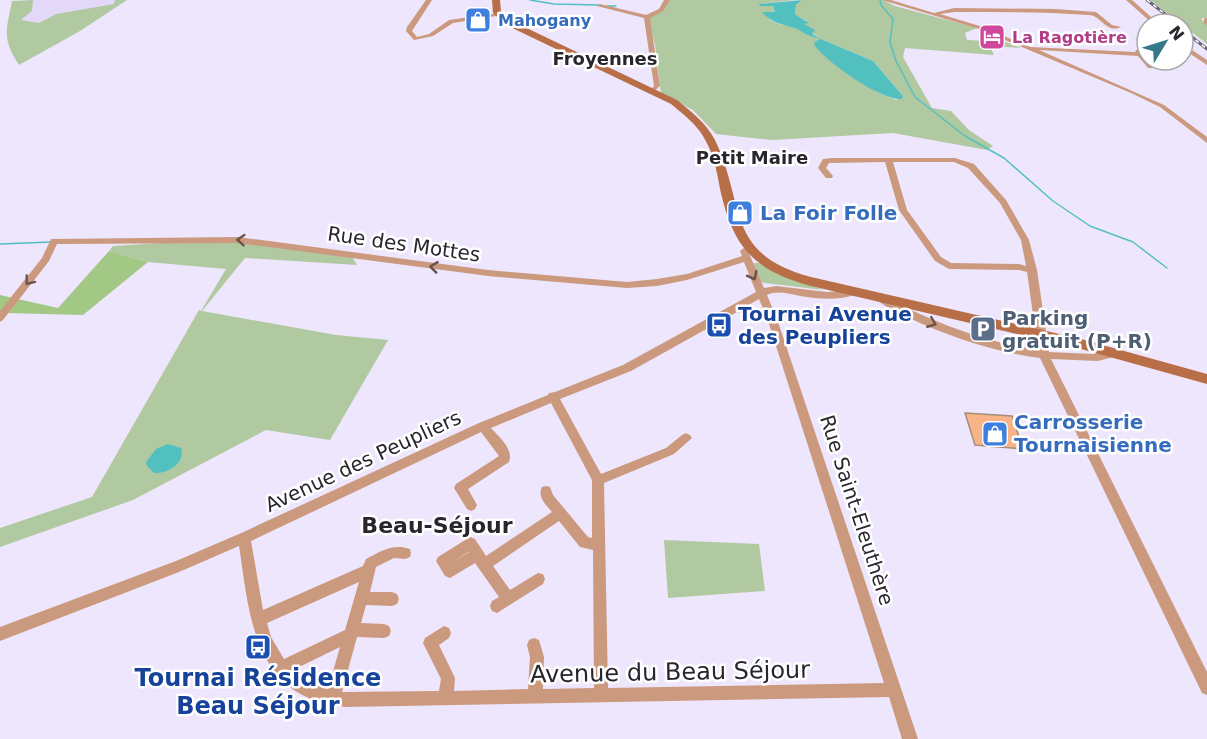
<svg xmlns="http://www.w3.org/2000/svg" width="1207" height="739" font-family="'DejaVu Sans',sans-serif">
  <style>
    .built { fill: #e3d8f7 }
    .green { fill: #b1c9a0; fill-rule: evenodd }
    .forest { fill: #a3c885 }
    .water { fill: #53c0c0 }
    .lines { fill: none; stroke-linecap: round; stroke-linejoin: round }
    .stream { stroke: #53c0c0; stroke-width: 1.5 }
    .building { fill: #f8b487; stroke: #a38e80; stroke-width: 1.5 }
    .street { fill: #cb997e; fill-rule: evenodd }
    .secondary { fill: #b86f47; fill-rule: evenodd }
    .rail-casing { stroke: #696471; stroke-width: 3 }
    .rail { stroke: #fff; stroke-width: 1.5; stroke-dasharray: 4; stroke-linecap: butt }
    .oneway { stroke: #69534d }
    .labels { text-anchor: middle; stroke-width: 5; stroke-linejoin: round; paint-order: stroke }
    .far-shop-label { font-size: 16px; font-weight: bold; fill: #366cbe; stroke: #fff; text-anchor: start }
    .far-hotel-label { font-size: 16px; font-weight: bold; fill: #b23c85; stroke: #fff; text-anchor: start }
    .far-quarter-label { font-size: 18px; font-weight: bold; fill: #28252d; stroke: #fff }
    .far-neighbourhood-label { font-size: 18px; font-weight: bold; fill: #28252d; stroke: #fff }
    .shop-label { font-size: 20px; font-weight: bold; fill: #366cbe; stroke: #fff; text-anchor: start }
    .street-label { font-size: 20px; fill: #28252d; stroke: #fff }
    .transit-label { font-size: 20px; font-weight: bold; fill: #164399; stroke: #fff; text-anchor: start }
    .service-label { font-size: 20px; font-weight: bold; fill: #4e5e75; stroke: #fff; text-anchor: start }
    .quarter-label { font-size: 22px; font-weight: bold; fill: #28252d; stroke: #fff }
    .near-street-label { font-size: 24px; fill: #28252d; stroke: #fff }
    .near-transit-label { font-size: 24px; font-weight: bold; fill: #164399; stroke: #fff }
  </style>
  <rect width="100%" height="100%" fill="#eee6fd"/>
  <path class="built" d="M33 0H125L114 4 56 14 39 23 21 20 32 11Z"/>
  <path class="green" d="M33 0 32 11 21 20 39 23 56 14 114 4 115 0H127L80 31 19 65C2 39 6 31 12 1Z
    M667 0H795L760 4 773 6 775 13 763 12C773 27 785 23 797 29 806 33 809 38 820 37L811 33 813 31 804 24 807 21 795 14 796 5 802 0H883L895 6 977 28 965 33 967 40 1006 42 1021 48 990 46 994 55 905 48 903 57 932 108 951 111 969 130 993 146 987 150 893 133 772 140 716 134 693 110 661 93 655 45 648 17 662 9ZM821 39 873 61 903 96 896 100 877 92Z
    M1150 0H1207V17L1201 19 1207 24V44Z
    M223 239 352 257 357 265 245 258 202 311 336 335 388 340 330 440 266 430 133 500 0 547V528L92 497 199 310 201 311 226 269 148 262 109 251 113 246Z
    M753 263H759L782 275 824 290 764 283 760 281Z
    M664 540 759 544 765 591 668 598Z"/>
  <path class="forest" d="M109 251 148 262 83 315 4 313 0 320V295L58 308Z"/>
  <path class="water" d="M802 0 796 5 795 14 809 23 804 24 815 30 812 34 821 38C805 37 804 31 794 28 781 24 771 23 762 12H775L773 6H760L759 4Z
    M821 39 873 61 903 96 902 99C881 101 828 63 815 46L814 42Z
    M168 444 181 448C186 463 167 474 154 473L147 466 146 462 156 449Z"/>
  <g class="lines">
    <path class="stream" d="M530 0 554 4 599 5
      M880 0 881 5 893 19 890 42 896 61 915 97 965 136 1004 158 1053 201 1090 226 1133 242 1167 268
      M607 6H616
      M0 244 51 242"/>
  </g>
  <path class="building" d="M965 413 1012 416 1023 449 975 445Z"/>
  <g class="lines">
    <path class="street" d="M426 0H432L412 31 417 37 429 34 449 20 499 13 502 15 453 23 433 36 414 40 406 31 407 27Z
      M664 0H670L663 11 650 18 660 86 652 93 649 91 654 86 644 18 597 6 600 4 646 15 659 9Z
      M882 0H891L934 13 954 8 1055 9 1096 12 1112 25 1121 27C1106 34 1102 16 1089 15 1044 12 999 12 954 12L940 14 983 27 1030 47 1135 52 1136 50H1140L1153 67 1152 68H1148L1138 56 1039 50 1164 105 1207 137V143L1160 107 1131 93 979 29Z
      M1126 0H1132L1159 24H1153Z
      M1207 17V25L1204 23V19Z
      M1183 44 1207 60V65L1183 49Z
      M833 158H955L974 164 1006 200 1029 240 1037 270 1049 352 1093 354 1113 349 1117 350 1118 353 1117 356 1098 361 1051 359 1207 672V695L1202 693 1040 358C994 352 950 337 907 317 897 312 883 306 875 298L880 295 883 296C933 322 983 342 1038 350L1027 272 1019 270 949 269 935 261 899 210 885 162 829 163 826 168 833 176 832 178H826L818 168 823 159ZM893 162H954L968 168 1000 203 1021 240 1026 266 1019 264 951 263 941 257 907 210Z
      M238 237 488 270 627 282 657 279 687 274 742 256 740 251 744 248 748 251 764 288 776 286 827 292 857 290 859 292 857 294C839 301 819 299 800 296 789 294 777 290 767 295L777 319 918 739H902L889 697 345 707C329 704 311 701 297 692 250 662 247 596 239 546L179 572 0 641V627L176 561 239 534 479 423 548 395 549 393 555 392 623 365 756 292 744 262 687 280 657 286 627 288 488 276 238 243 57 244 49 261 3 320 0 322V311L42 258 51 239ZM759 299 765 313 745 307ZM737 312 768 321 884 683 608 688 604 483 674 454 692 438 690 435 686 433 682 435 666 448 601 474 560 399 631 371ZM551 403 592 480V538L588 537 553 495 550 487 546 486 542 487C537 497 546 505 552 512L486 556 475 539 470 537 438 557 436 561 445 576 450 578 475 563 499 597 492 601 490 606 492 611 497 613 543 584 545 579 543 574 538 573 510 590 493 566 559 521 580 547 593 550 594 688 543 689 544 657 539 640 534 638 529 640 527 645 530 657 528 689 454 691 455 678 439 645 449 638 451 633 449 628 444 626 425 638 423 643 441 679 439 691 342 692 357 637 384 638 389 636 391 631 389 626 384 624 361 623 366 605 392 606 397 604 399 599 397 594 392 592H370L376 567 394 558 405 559 410 557 411 553 410 549C393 543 381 551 366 559L363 566 263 610 251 541 481 432 499 456 456 484 454 488 467 509 471 511 475 509 477 505 468 489 509 462C514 449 499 437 491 428ZM468 552H469L452 563ZM359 582 345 630 284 659 271 637 267 623ZM340 647 328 689 311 684 293 670Z"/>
    <path class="secondary" d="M492 0H500L501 12 512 21 677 100C692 112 706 123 715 140 746 204 724 254 811 277L1081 339 1207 374V384L1081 349 811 286C753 270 733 247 720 189 717 171 713 152 703 136 695 123 683 114 671 104L506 25 493 13Z"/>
    <defs>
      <path id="rail" d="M1147 0 1178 24
        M1183 30 1207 49"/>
    </defs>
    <use href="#rail" class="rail-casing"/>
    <use href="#rail" class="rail"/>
  </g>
  <defs><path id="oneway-chevron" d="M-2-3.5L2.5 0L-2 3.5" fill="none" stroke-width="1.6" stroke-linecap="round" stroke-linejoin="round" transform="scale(1.5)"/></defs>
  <g class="oneway">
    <use href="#oneway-chevron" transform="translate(241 240) rotate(-176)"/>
    <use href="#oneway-chevron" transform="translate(434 267) rotate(-173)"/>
    <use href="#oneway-chevron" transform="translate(753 276) rotate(63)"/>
    <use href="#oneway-chevron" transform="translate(29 281) rotate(128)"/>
    <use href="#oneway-chevron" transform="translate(932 323) rotate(22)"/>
  </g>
  <defs>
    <symbol id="shop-square" viewBox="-11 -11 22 22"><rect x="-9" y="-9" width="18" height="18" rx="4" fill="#3f7fe0" stroke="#fff"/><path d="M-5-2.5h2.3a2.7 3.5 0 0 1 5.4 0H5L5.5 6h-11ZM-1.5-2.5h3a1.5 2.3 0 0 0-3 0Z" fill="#fff"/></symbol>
    <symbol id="hotel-square" viewBox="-11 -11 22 22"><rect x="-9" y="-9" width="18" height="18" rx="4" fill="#d1479c" stroke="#fff"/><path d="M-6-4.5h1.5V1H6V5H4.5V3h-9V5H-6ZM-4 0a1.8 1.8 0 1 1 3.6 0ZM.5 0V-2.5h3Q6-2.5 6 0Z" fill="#fff"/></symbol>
    <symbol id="bus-square" viewBox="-11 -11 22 22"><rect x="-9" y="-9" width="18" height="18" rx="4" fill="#1a4fb4" stroke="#fff"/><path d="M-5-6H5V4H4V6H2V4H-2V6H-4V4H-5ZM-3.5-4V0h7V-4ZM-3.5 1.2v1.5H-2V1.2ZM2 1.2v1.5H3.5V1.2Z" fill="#fff"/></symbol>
    <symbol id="parking-square" viewBox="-11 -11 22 22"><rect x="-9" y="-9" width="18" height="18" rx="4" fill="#5c6f8a" stroke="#fff"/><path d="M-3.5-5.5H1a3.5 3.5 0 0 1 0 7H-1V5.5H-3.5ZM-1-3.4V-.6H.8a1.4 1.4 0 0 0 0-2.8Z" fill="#fff"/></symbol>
  </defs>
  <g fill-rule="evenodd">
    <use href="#shop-square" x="463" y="5" width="30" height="30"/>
    <use href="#hotel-square" x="977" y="22" width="30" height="30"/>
    <use href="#shop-square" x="725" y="198" width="30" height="30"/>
    <use href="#bus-square" x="704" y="310" width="30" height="30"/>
    <use href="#parking-square" x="968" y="314" width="30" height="30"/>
    <use href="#shop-square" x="980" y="419" width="30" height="30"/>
    <use href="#bus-square" x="243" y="632" width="30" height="30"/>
  </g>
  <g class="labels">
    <g class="far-shop-label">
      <text x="498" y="26">Mahogany</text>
    </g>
    <g class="far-hotel-label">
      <text x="1012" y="43">La Ragotière</text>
    </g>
    <g class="far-quarter-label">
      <text x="605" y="65">Froyennes</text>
    </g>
    <g class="far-neighbourhood-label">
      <text x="752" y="164">Petit Maire</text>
    </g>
    <g class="shop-label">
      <text x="760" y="220">La Foir Folle</text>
      <text x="1014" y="429">Carrosserie<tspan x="1014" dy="23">Tournaisienne</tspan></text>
    </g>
    <g class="street-label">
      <text transform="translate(404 244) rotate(8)" y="7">Rue des Mottes</text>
      <text transform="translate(363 461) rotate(-25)" y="7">Avenue des Peupliers</text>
      <text transform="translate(857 510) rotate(72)" y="7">Rue Saint-Eleuthère</text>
    </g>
    <g class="transit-label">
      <text x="738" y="321">Tournai Avenue<tspan x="738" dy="23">des Peupliers</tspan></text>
    </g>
    <g class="service-label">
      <text x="1002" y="325">Parking<tspan x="1002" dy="23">gratuit (P+R)</tspan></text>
    </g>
    <g class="quarter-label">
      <text x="437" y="533">Beau-Séjour</text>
    </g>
    <g class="near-street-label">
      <text transform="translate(670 672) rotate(-1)" y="8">Avenue du Beau Séjour</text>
    </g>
    <g class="near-transit-label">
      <text x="258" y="686">Tournai Résidence<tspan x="258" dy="28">Beau Séjour</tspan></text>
    </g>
  </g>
  <g transform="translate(1165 42) rotate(52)"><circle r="28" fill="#ffffff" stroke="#a9a8ab" stroke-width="1.5"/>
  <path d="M0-4.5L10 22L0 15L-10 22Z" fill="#337986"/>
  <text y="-9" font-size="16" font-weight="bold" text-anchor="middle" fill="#28252d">N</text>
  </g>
</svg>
